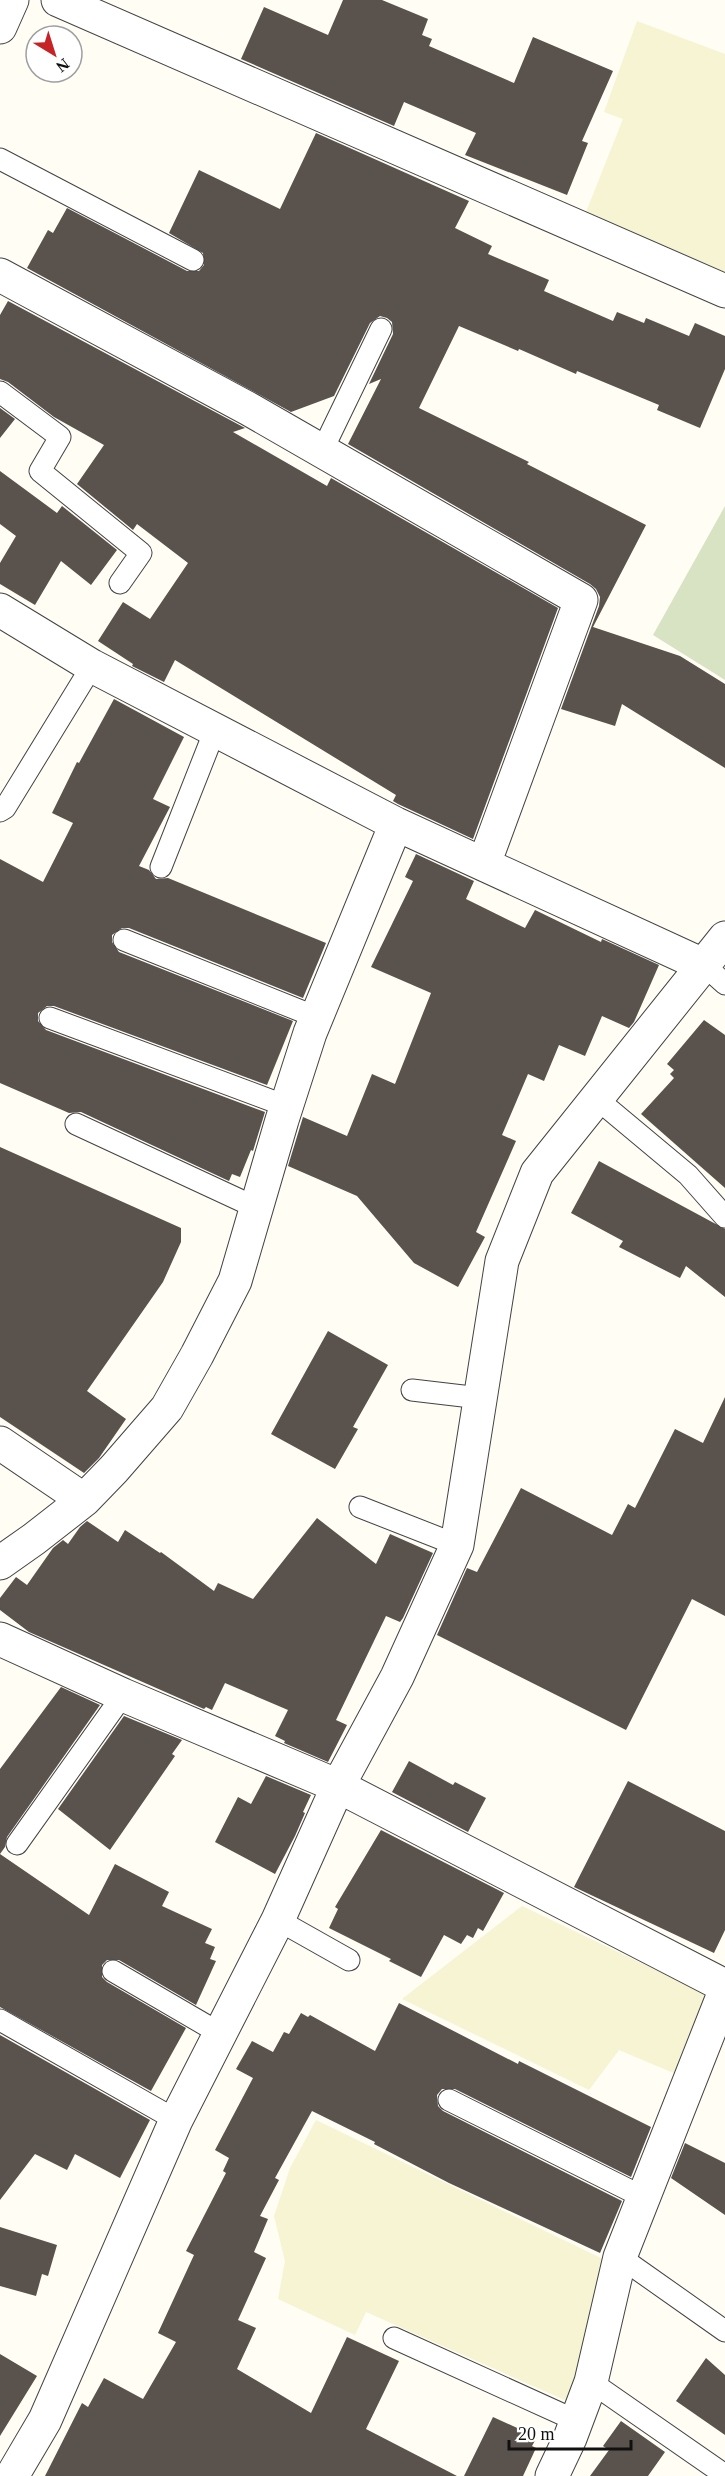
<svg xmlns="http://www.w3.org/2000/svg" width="725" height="2476" font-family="'Times New Roman',serif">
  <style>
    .farmland { fill: #f6f4d2 }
    .cemetery { fill: #d8e3c3 }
    .building { fill: #5a524c }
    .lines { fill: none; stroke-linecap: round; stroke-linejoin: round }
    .lane-casing { stroke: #434343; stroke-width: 23 }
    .street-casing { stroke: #434343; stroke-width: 35 }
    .lane { stroke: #fff; stroke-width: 21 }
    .street { stroke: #fff; stroke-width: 33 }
  </style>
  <rect width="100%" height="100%" fill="#fffdf4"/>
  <path class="farmland" d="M637 21 725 54V277L584 217 623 119 604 112Z
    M522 1906 710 1996 676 2074 619 2050 589 2090 402 1999Z
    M316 2120 607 2261 584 2359 567 2401 366 2312 355 2335 278 2299 285 2261 274 2216 290 2168Z"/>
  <path class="cemetery" d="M725 506V680L653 635Z"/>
  <path class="building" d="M343 0H382L428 19 422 35 432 39 429 46 514 83 533 37 613 71 582 141 588 143 567 195 465 155 476 133 404 102 394 126 241 59 264 7 328 35Z
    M316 133 469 201 455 228 492 246 488 254 549 280 544 291 613 321 617 312 644 323 646 318 689 336 695 323 725 336V369L700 428 657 410 659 405 577 371 576 374 519 349 518 351 459 326 419 408 529 462 527 464 646 525 593 627 680 656 725 684V768L622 704 615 726 561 709 599 606 600 597 596 589 590 584 348 444 381 379 369 384 393 334 392 322 387 318 380 316 370 323 334 396 291 412 27 268 48 230 53 233 67 208 187 271H199L204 265 203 253 169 233 199 170 280 209Z
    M8 301 245 428 233 432 327 486 331 478 558 608 473 839 398 804 393 801 396 795 175 660 164 682 132 666 133 664 98 641 123 602 150 619 188 563 137 524 133 530 77 484 104 445 54 417 8 382 0 379V315Z
    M0 408 15 419 0 438Z
    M0 471 57 513 62 506 117 550 91 585 61 561 35 605 0 584V563L16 536 0 524Z
    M114 699 184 737 153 799 170 807 139 866 149 870 156 879 168 878 326 943 303 998 129 928H122L112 935V942L119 952 293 1021 267 1085 54 1006H47L38 1013V1021L46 1030 265 1112 253 1151 251 1150 240 1177 232 1174 229 1181 81 1112 69 1113 0 1083V859L43 882 73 823 52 813 77 762 79 763Z
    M416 854 474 881 466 899 525 928 535 910 601 942 602 939 659 965 634 1022 629 1028 602 1016 585 1056 559 1045 544 1081 528 1074 502 1135 516 1141 476 1232 485 1237 458 1287 414 1263 357 1196 288 1166 303 1117 347 1136 372 1074 395 1084 431 993 371 967 413 881 405 877Z
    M704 1020 725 1035V1188L641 1114 674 1078 670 1074 674 1070 667 1064Z
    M0 1147 181 1228V1242L163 1282 87 1391 126 1419 99 1458 84 1473 0 1417Z
    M599 1161 725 1229V1297L686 1266 680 1278 619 1247 623 1241 571 1213Z
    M328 1331 388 1365 353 1427 358 1429 335 1469 271 1434Z
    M725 1397V1616L692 1599 626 1730 437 1635 467 1568 477 1572 521 1488 612 1535 628 1504 635 1508 675 1429 703 1443Z
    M317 1518 376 1564 390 1534 433 1553 403 1618 400 1622 386 1616 336 1720 347 1725 328 1762 284 1743 285 1741 275 1736 288 1710 225 1683 212 1710 206 1707 204 1709 29 1632 0 1610V1598L16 1577 27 1585 53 1548 63 1540 68 1544 80 1527 87 1521 118 1542 125 1530 160 1553 161 1552 214 1591 218 1583 253 1599Z
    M61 1687 100 1705 7 1837 5 1847 0 1854 89 1915 115 1864 169 1892 162 1906 212 1929 205 1943 215 1947 210 1959 216 1961 196 2005 119 1960H107L102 1965V1977L107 1982 186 2028 151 2091 0 2007V1769Z
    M124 1716 182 1740 172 1754 175 1756 110 1850 58 1809Z
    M409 1761 453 1785 455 1782 486 1798 468 1832 392 1792Z
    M266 1776 311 1795 303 1812 305 1813 295 1836 275 1874 215 1842 238 1797 251 1804Z
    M628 1781 725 1831V1930L714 1953 574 1887Z
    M381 1830 504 1893 483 1931 478 1928 473 1938 467 1935 461 1944 444 1935 421 1977 389 1961 391 1959 329 1928 338 1909 335 1907Z
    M399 2003 518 2064 519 2061 651 2127 631 2177 455 2089H442L437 2095 438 2106 443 2111 622 2201 600 2253 449 2183 374 2144 375 2142 312 2111 275 2178 279 2180 260 2216 268 2219 254 2252 266 2258 238 2320 256 2328 237 2369 311 2413 347 2337 399 2361 366 2429 457 2476H45L82 2403 88 2407 104 2378 143 2399 176 2342 158 2333 194 2255 186 2251 226 2173 223 2171 229 2158 215 2150 253 2078 236 2069 252 2041 273 2052 284 2032 289 2034 301 2013 308 2017 310 2015 375 2051Z
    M0 2035 150 2120 120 2178 75 2154 67 2170 35 2154 0 2200Z
    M685 2143 725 2163V2215L671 2178Z
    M0 2227 57 2245 48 2276 42 2274 36 2296 0 2286Z
    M0 2354 37 2376 0 2436Z
    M706 2358 725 2375V2435L676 2401Z
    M493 2417 537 2437 532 2446 536 2448 523 2476H464Z
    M621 2421 665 2452 648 2476H590L609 2450 603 2446Z"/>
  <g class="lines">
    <defs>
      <path id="lane" d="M0 159 193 260
        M0 392 60 437 40 471 141 553 120 583
        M322 451 381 329
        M0 811 5 808 92 666
        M161 867 215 730
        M124 940 316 1017
        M705 966 725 984
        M50 1018 286 1106
        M597 1099 688 1175 725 1217
        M76 1124 257 1208
        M412 1390 480 1398
        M360 1507 457 1545
        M17 1844 123 1695
        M278 1920 349 1960
        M113 1971 221 2034
        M0 2020 176 2120
        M449 2100 643 2197
        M620 2257 725 2331
        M394 2338 577 2421
        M591 2382 725 2475"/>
      <path id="street" d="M58 0 725 291
        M0 27 12 0
        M0 275 249 409 581 600 484 864
        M0 610 92 666 396 824 705 966
        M0 1443 84 1500
        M0 1563 34 1539 84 1500 114 1469 167 1408 197 1355 235 1281 282 1120 310 1033 396 824
        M0 1639 123 1695 338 1786 725 1986
        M12 2476 45 2420 176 2120 278 1920 338 1786 397 1677 457 1545 502 1261 537 1173 725 938
        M552 2476 570 2438 591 2382 620 2257 725 1991"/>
    </defs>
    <use href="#lane" class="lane-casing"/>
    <use href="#street" class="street-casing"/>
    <use href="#lane" class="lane"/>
    <use href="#street" class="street"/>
  </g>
  <g transform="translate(54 54) rotate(142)"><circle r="28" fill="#ffffff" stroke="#9f9f9f" stroke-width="1.5"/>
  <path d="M0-4.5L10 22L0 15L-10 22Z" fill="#c62327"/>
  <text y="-9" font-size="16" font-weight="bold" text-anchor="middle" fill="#101010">N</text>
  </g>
  <path d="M509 2440v9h122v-9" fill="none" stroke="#101010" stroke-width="3"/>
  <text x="518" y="2440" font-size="18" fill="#101010" stroke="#ffffff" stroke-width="4.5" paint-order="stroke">20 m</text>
</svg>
